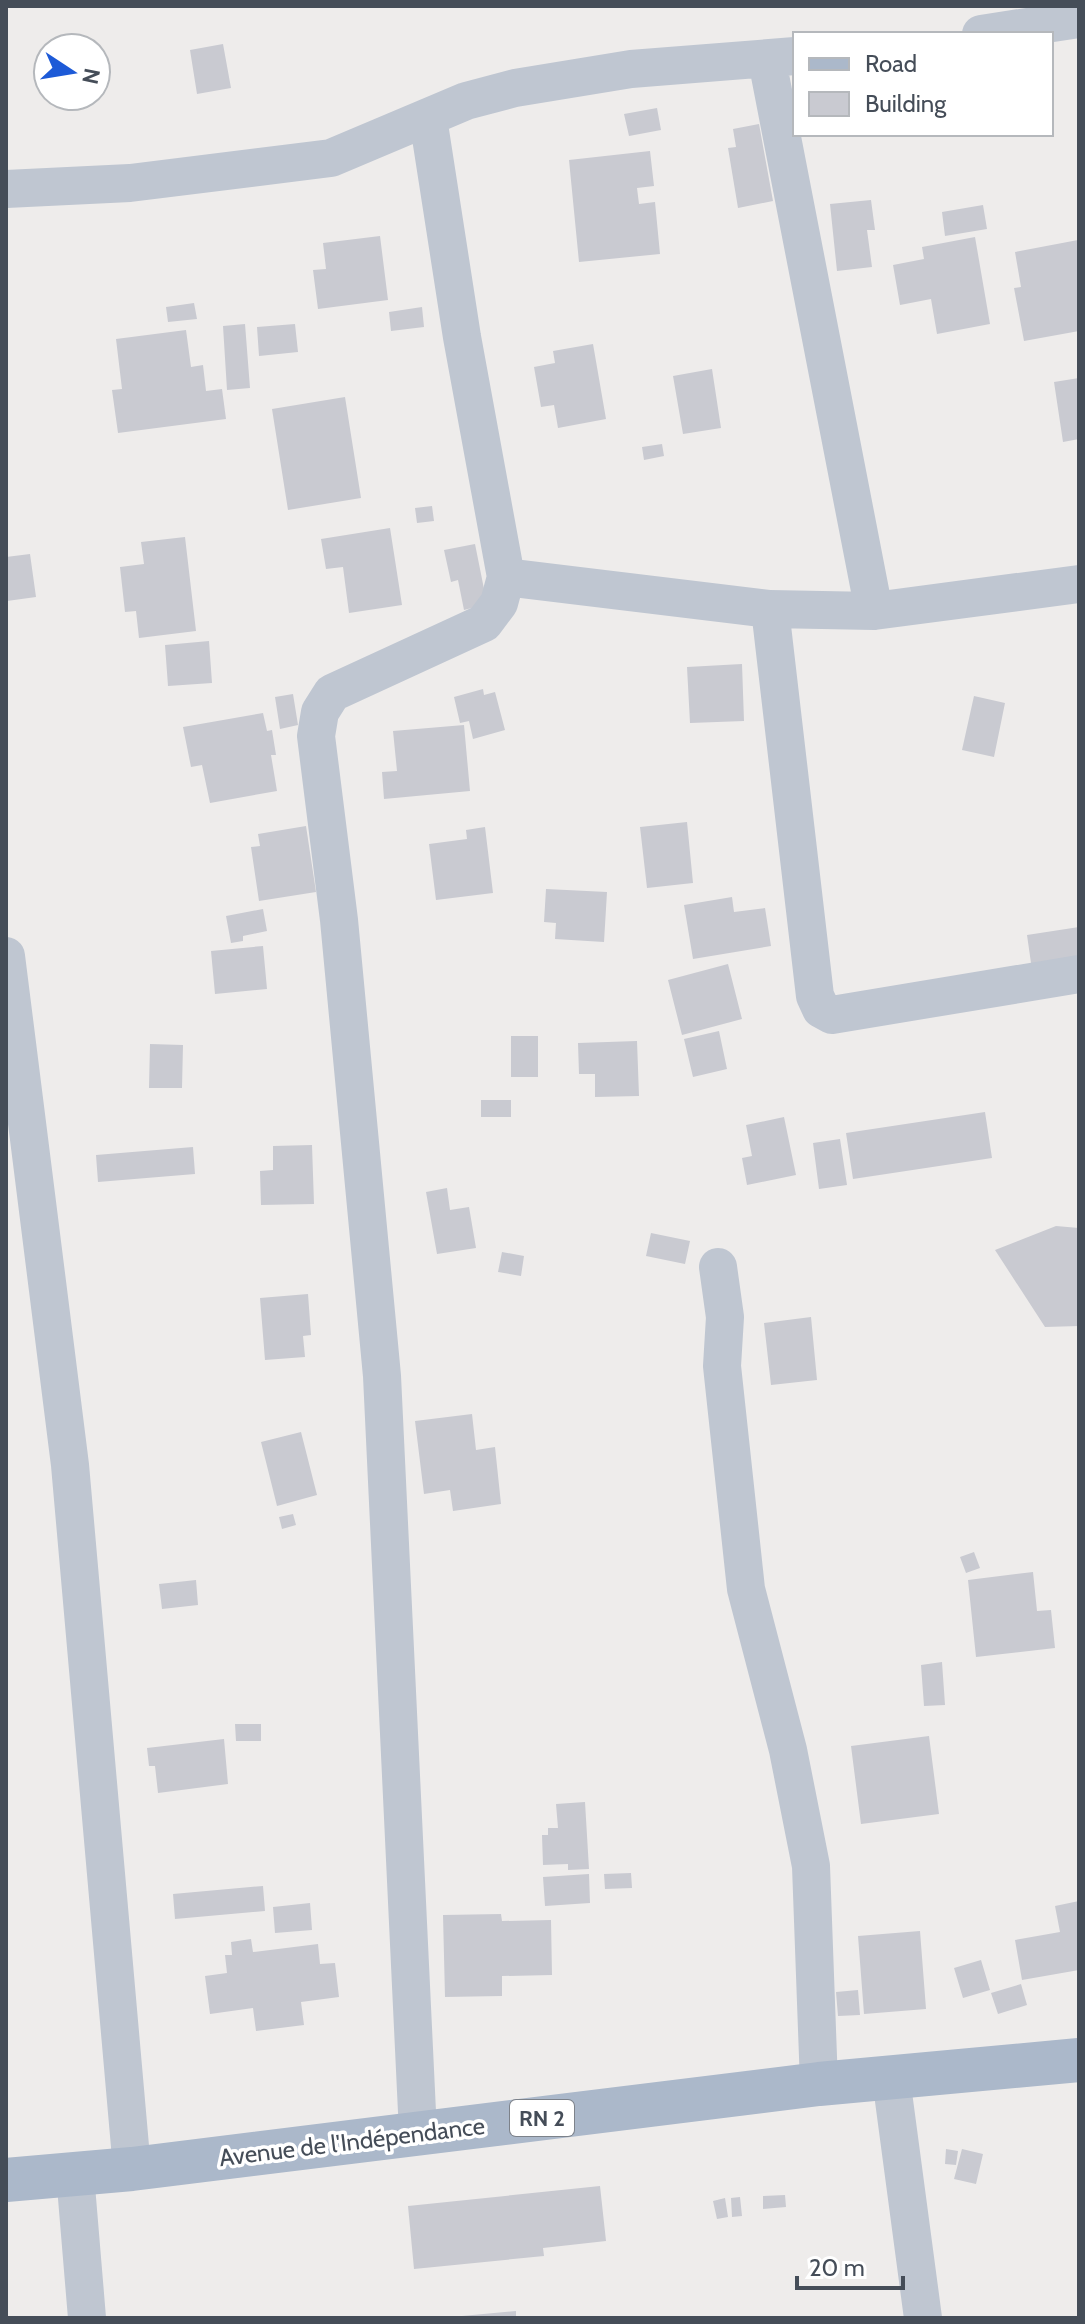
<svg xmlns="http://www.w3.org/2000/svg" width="1085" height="2324" font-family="Cabin,sans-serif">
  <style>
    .building { fill: #c9cad1 }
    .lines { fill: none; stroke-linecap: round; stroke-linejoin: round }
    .minor { stroke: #bfc6d1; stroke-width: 38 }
    .major { stroke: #abb8ca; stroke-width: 44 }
    .labels { text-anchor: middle; stroke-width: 7; stroke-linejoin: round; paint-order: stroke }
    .shield { fill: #fff; stroke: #7d828a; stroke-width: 2 }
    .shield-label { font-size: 22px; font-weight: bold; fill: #454d58 }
    .street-label { font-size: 24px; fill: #454d58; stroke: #fff }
  </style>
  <rect width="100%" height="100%" fill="#eeeceb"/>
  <path class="building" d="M223 44 231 88 197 94 190 50Z
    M657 108 661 130 629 136 624 114Z
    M759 124 773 201 738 208 728 148 736 147 733 129Z
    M650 151 654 186 637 188 639 204 655 202 660 254 579 262 569 160Z
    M871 200 875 230H867L872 267 837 271 830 204Z
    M983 205 987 229 945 236 942 212Z
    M380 236 388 300 318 309 313 270 326 269 323 243Z
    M975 237 990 324 937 334 931 299 900 305 893 265 924 259 922 247Z
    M1078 240 1079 331 1024 341 1014 288 1021 287 1015 252Z
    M194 303 197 319 168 322 166 307Z
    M422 307 424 327 391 331 389 312Z
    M245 324 250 388 227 390 223 326Z
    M295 324 298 352 259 356 257 327Z
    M186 330 191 367 203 365 206 391 222 389 226 419 118 433 112 390 122 389 116 339Z
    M593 344 606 419 558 428 554 405 541 407 534 367 555 363 553 351Z
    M712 369 721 428 683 434 673 376Z
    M1079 378V439L1063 442 1054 382Z
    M345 397 361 498 288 510 272 409Z
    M662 444 664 456 644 460 642 447Z
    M432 506 434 521 417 523 415 508Z
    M390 528 402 605 349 613 343 567 326 569 321 539Z
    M185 537 196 631 139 638 136 611 125 612 120 567 144 564 141 542Z
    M475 544 487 604 464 610 458 580 451 582 444 550Z
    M30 554 36 597 7 601 6 557Z
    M209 641 212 683 168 686 165 645Z
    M742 664 744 721 690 723 687 667Z
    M483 689 484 695 495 692 505 730 473 739 469 721 460 723 454 697Z
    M293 694 298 725 280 729 275 697Z
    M974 696 1005 703 994 757 962 750Z
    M263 713 267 731 272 730 276 755H271L277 791 210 803 202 765 191 767 183 727Z
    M464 725 470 791 384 799 382 772 397 771 393 731Z
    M687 822 693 883 647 888 640 827Z
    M306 826 316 892 259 901 251 847 260 846 258 834Z
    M485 827 493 893 436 900 429 844 467 839 466 830Z
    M546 889 607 892 604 942 555 939 556 923 544 922Z
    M732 897 734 912 765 908 771 946 693 959 684 905Z
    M263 909 267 931 243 936V941L231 943 226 916Z
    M1079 927V964L1032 970 1027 935Z
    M263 946 267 989 215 994 211 951Z
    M728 964 742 1019 682 1035 668 980Z
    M719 1031 727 1069 693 1077 684 1039Z
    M511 1036H538V1077H511Z
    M637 1041 639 1096 595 1097V1074H579L578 1043Z
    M150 1044 183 1045 182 1088H149Z
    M481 1100H511V1117H481Z
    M985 1112 992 1158 853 1179 846 1133Z
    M784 1117 796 1175 747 1185 742 1158 752 1156 746 1125Z
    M840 1139 847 1185 819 1189 813 1143Z
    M312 1145 314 1204 261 1205 260 1171 273 1170V1146Z
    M193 1147 195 1174 98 1182 96 1155Z
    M447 1188 450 1210 469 1207 476 1248 437 1254 426 1192Z
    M1056 1226 1079 1228V1326L1045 1327 995 1250Z
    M651 1233 690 1241 685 1264 646 1256Z
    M502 1252 524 1256 521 1276 498 1272Z
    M308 1294 311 1335 303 1336 305 1357 265 1360 260 1298Z
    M811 1317 817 1380 771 1385 764 1323Z
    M472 1414 476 1450 495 1447 501 1504 453 1511 450 1490 424 1494 415 1421Z
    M301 1432 317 1495 277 1506 261 1442Z
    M293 1514 296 1525 282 1529 279 1517Z
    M974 1552 980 1568 966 1573 960 1557Z
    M1033 1572 1037 1611 1051 1610 1055 1648 976 1657 968 1580Z
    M196 1580 198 1605 162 1609 159 1584Z
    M942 1662 945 1705 924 1706 921 1665Z
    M235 1724H261V1741H236Z
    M929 1736 939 1814 861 1824 851 1746Z
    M224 1739 228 1784 158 1793 155 1766H149L147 1748Z
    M585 1802 589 1869 568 1870V1864L543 1865 542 1835H548V1828H558L556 1804Z
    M631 1873 632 1888 605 1889 604 1874Z
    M589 1874 590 1903 545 1906 543 1877Z
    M263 1886 265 1911 175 1919 173 1894Z
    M1079 1901V1970L1022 1980 1015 1940 1060 1932 1055 1906Z
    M310 1903 312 1930 275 1933 273 1907Z
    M501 1914 502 1921 551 1920 552 1975 502 1976V1996L445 1997 443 1915Z
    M920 1931 926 2009 864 2014 858 1936Z
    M251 1939 253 1952 318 1944 320 1964 335 1963 339 1997 301 2002 304 2025 256 2031 253 2008 210 2014 205 1976 227 1973 225 1955H232L231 1942Z
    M981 1960 990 1990 963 1998 954 1968Z
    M1021 1984 1027 2005 998 2014 991 1993Z
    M858 1990 860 2015 838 2016 836 1992Z
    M946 2149 958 2151 956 2165 945 2164Z
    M962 2149 983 2154 976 2184 954 2179Z
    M600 2186 606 2241 543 2248 544 2256 414 2269 408 2206Z
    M785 2195 786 2207 763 2209V2196Z
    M740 2197 742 2216 732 2217 731 2198Z
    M725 2198 728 2217 717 2219 713 2201Z
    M516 2311V2318H462V2316Z"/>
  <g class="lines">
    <path class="minor" d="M981 34 1079 19
      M767 60 874 611
      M6 189 130 183 331 158 466 101 515 88 631 69 795 56
      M506 577 770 609 874 611 1079 584
      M770 609 815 996 821 1009 832 1015 1079 974
      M6 956 70 1465 132 2169
      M718 1267 725 1317 722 1366 746 1589 788 1750 811 1866 819 2084
      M891 2078 923 2318
      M418 2133 382 1376 339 920 316 736 320 712 332 693 484 623 499 603 506 577 462 337 428 118
      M75 2174 87 2318"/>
    <path class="major" d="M6 2180 132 2169 819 2084 1079 2060"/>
  </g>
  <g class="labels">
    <rect class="shield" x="510" y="2100" width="64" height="36" rx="6"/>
    <g class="shield-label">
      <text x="542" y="2126">RN 2</text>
    </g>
    <g class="street-label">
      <text transform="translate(352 2142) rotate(-7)" y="8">Avenue de l'Indépendance</text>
    </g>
  </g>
  <rect width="1085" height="2324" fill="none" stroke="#454d58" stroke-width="16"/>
  <rect x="793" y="32" width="260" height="104" fill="#ffffff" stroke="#b5b8bc" stroke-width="2"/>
  <rect x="809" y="58" width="40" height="12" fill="#abb8ca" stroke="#b5b8bc" stroke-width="2"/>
  <text x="865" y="72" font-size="24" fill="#454d58">Road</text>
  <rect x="809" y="92" width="40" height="24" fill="#c9cad1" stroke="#b5b8bc" stroke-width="2"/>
  <text x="865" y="112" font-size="24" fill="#454d58">Building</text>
  <g transform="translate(72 72) rotate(102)"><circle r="38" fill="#ffffff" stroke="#b5b8bc" stroke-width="2"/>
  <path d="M0-6L14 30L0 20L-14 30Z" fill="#1d5ad7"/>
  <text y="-12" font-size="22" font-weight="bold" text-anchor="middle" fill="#454d58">N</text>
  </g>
  <path d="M797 2276v12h106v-12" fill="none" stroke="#454d58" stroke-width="4"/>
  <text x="809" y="2276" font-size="24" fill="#454d58" stroke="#ffffff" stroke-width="6" paint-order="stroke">20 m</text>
</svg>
